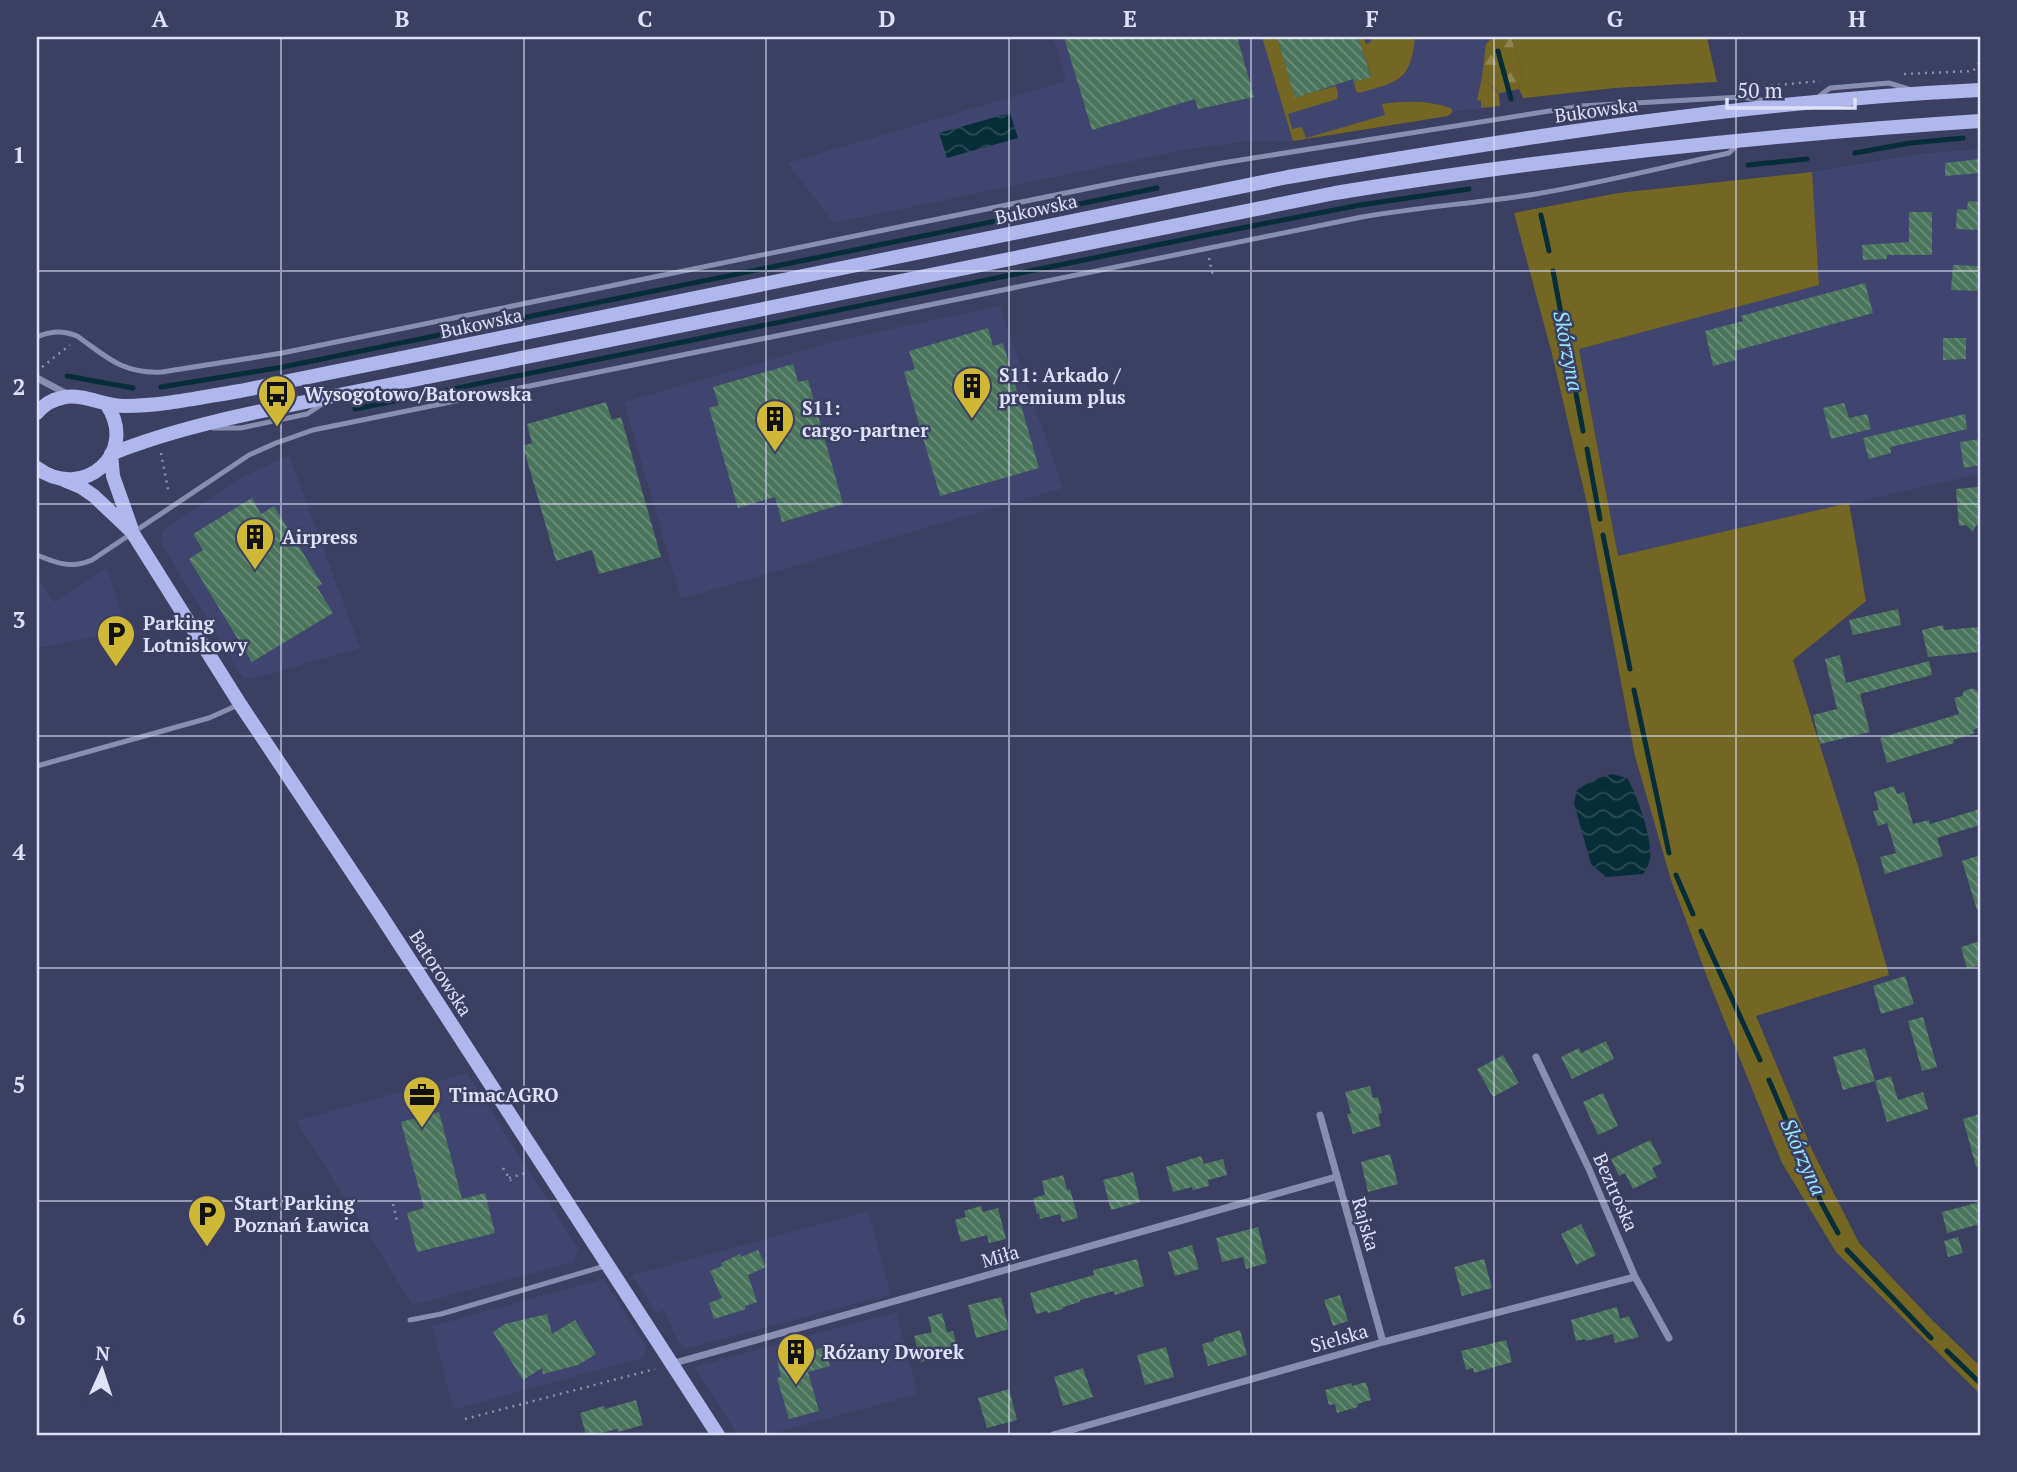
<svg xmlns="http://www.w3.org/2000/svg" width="2017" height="1472" font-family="'PT Serif',serif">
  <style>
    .built { fill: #40456f }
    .grass { fill: #746723 }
    .forest { fill: url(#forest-firs) }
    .water { fill: url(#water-waves) }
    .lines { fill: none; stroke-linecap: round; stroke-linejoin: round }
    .stream { stroke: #072e38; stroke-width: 5 }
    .building { fill: url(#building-back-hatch) }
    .path { stroke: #8a8eab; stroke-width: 2.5; stroke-dasharray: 2 5; stroke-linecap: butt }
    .lane { stroke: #898eb0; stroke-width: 5 }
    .street { stroke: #898eb0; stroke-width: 7 }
    .secondary { stroke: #b0b7ed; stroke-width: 14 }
    .grid { fill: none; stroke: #dee1f8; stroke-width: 2; stroke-opacity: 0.55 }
    .labels { text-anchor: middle; stroke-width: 5; stroke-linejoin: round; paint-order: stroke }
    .street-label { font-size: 19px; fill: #dee1f8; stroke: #3b3f62 }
    .poi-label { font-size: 19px; font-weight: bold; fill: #dee1f8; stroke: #3b3f62; text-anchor: start }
    .water-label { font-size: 21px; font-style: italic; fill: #95e6fe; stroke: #3b3f62 }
    .neatline { fill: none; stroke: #dee1f8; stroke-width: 2.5 }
    .grid-label { font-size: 23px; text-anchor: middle; font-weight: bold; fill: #dee1f8 }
  </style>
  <defs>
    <pattern id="forest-firs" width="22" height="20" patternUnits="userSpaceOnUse" patternTransform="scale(1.75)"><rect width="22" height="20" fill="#746723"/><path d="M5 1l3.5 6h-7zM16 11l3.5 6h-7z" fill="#8e844f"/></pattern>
    <pattern id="water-waves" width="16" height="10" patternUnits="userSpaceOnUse" patternTransform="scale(1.75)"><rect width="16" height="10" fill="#072e38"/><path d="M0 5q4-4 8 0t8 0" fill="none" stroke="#2b4c56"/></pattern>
    <pattern id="building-back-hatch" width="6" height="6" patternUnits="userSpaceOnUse" patternTransform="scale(1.75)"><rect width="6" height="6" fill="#4a745c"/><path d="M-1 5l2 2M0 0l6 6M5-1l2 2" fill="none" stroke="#6c8e7c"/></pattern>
  </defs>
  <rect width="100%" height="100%" fill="#3b3f62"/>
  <path class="built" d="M1053 37H1503L1517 90 1499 94 1493 107 1452 112 1293 141H1250L1189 149 834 223 787 163 1066 81Z
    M1980 149V474L1618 556 1579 349 1819 285 1812 172 1917 154Z
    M1000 306 1063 488 681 599 624 402 835 341Z
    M289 455 360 648 251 679 243 678 161 543 162 531 241 478Z
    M107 568 127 631 37 648V576L54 602Z
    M467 1073 578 1249 574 1262 413 1305 296 1121Z
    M868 1211 891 1294 685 1349 678 1342 664 1310 656 1313 632 1275Z
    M603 1279 647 1347 642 1358 453 1410 432 1326Z
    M896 1312 918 1394 767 1435H738L694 1367Z"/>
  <path class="grass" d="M1262 37H1277L1295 97 1336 86 1338 93 1337 99 1288 114 1292 129 1302 127 1306 138 1385 115 1382 104C1408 101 1425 100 1451 108L1452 112 1448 116 1293 141Z
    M1358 37H1363L1366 44 1371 42 1370 37H1415C1411 81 1398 82 1359 93L1356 91 1354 82 1371 76Z
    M1511 37H1707L1717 82 1615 88 1523 98 1519 89 1522 74Z
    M1482 77 1499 94 1500 106 1481 108V101L1477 100Z
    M1812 172 1819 285 1579 349 1618 556 1849 503 1866 601 1793 660 1858 866 1889 975 1756 1016 1813 1152 1859 1243 1932 1320 1980 1366V1394L1836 1252 1782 1163 1709 982 1671 880 1635 756 1588 508 1552 354 1514 213 1618 193Z"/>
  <path class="forest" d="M1493 37H1511L1522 74 1519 89 1499 93 1482 77 1486 44Z"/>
  <path class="water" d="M1010 113 1018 138 947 158 939 133Z
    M1612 774 1627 778C1637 794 1653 840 1650 859 1649 865 1646 869 1643 874L1606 877 1591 864 1574 803 1577 790 1593 780Z"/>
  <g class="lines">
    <path class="stream" d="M1498 51 1511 99
      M1855 153 1910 143 1963 138
      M1748 165 1807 159
      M1541 215 1549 251
      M1553 271 1583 431
      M67 376 133 388
      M161 387 283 367 1157 188
      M355 409 1206 235 1360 205 1469 189
      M1587 449 1600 519
      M1603 535 1630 669
      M1634 690 1669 853
      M1676 875 1693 914
      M1701 931 1760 1060
      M1769 1080 1822 1204 1838 1233
      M1847 1250 1931 1338
      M1947 1351 1980 1383"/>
  </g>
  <path class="building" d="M1064 37H1237L1254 97 1198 109 1195 99 1092 130Z
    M1277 37H1358L1371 77 1354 82 1353 79 1295 98Z
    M1980 159V173L1945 176V163Z
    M1968 201 1980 202V230L1956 229 1957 209 1967 210Z
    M1909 212H1932V255H1887V259L1863 260 1862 245 1909 242Z
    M1953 265 1980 266V291L1951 290Z
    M1865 283 1873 313 1734 351 1736 360 1713 366 1705 331 1743 321 1741 316Z
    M988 328 993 346 1003 343 1039 468 940 496 904 372 915 369 909 351Z
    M1943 338H1966V359L1943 360Z
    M793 364 798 382 808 380 843 504 782 522 775 497 738 508 709 408 719 405 713 387Z
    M606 402 612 420 621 417 661 557 599 574 592 550 556 561 523 446 532 443 527 424Z
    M1844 403 1849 418 1867 414 1871 429 1831 439 1823 408Z
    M1965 414 1967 429 1890 447 1891 453 1869 459 1863 438Z
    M1980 439V465L1964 468 1960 442Z
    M1978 487V497H1980V524L1976 525 1973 532 1966 525 1959 526 1956 489Z
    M252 498 261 514 274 506 322 584 317 587 333 613 252 662 189 559 203 550 193 534Z
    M1898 609 1901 625 1853 635 1849 620Z
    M1943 625 1944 630 1980 627V652L1928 657 1922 630Z
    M1840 655 1846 683 1929 661 1932 675 1860 694 1870 732 1820 744 1813 715 1837 709 1825 659Z
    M1973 688 1977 691 1980 700V727L1973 730 1975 733 1953 740 1954 743 1887 763 1880 738 1959 714 1954 698 1962 696 1964 691Z
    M1894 786 1897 794 1904 792 1913 824 1929 820 1930 824 1980 809V825L1937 838 1943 856 1885 874 1880 857 1896 853 1887 823 1878 826 1873 811 1879 810 1874 792Z
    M1980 855V910H1977L1962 861Z
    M1980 941V965L1967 969 1961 947Z
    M1905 976 1914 1004 1881 1014 1873 986Z
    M1923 1017 1937 1067 1922 1071 1908 1021Z
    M1606 1041 1614 1059 1572 1079 1561 1057 1579 1048 1581 1053Z
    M1865 1048 1875 1081 1891 1076 1898 1100 1923 1092 1928 1109 1887 1122 1875 1081 1843 1090 1833 1057Z
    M1503 1055 1519 1083 1493 1097 1477 1069Z
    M1370 1086 1373 1098 1378 1097 1382 1113 1378 1114 1381 1126 1353 1134 1347 1114 1351 1113 1345 1092Z
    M1603 1093 1618 1126 1598 1135 1583 1102Z
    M439 1112 462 1199 485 1193 495 1233 417 1252 407 1213 424 1208 401 1122Z
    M1980 1114V1166L1976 1167 1963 1119Z
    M1650 1140 1662 1163 1652 1168 1657 1177 1633 1189 1625 1173 1619 1176 1611 1159Z
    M1390 1154 1398 1184 1368 1192 1361 1162Z
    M1201 1156 1204 1164 1223 1159 1227 1175 1208 1180 1209 1186 1193 1190 1192 1187 1173 1192 1166 1167Z
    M1133 1172 1140 1202 1111 1210 1103 1180Z
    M1063 1175 1067 1190 1070 1189 1078 1218 1062 1222 1060 1214 1040 1219 1039 1213 1037 1214 1033 1198 1045 1195 1042 1181Z
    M1980 1202V1224L1947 1233 1942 1212Z
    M981 1206 983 1212 998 1208 1006 1239 989 1243 987 1235 961 1242 955 1220 966 1217 964 1211Z
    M1581 1224 1596 1255 1576 1265 1561 1234Z
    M1258 1227 1267 1263 1246 1269 1243 1257 1222 1262 1216 1238Z
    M1958 1237 1963 1253 1948 1257 1944 1241Z
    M1192 1245 1199 1269 1175 1276 1168 1252Z
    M758 1250 766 1267 748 1275 757 1302 745 1306 746 1309 714 1319 709 1303 722 1298 710 1271 722 1266 721 1263 740 1254 741 1257Z
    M1137 1259 1144 1286 1115 1295 1114 1291 1080 1300V1302L1063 1307V1309L1048 1313 1047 1311 1036 1314 1030 1293 1094 1275 1093 1270Z
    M1484 1259 1492 1288 1462 1296 1454 1267Z
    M1340 1295 1348 1321 1333 1326 1324 1300Z
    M1001 1297 1009 1329 976 1338 968 1305Z
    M1617 1307 1620 1319 1629 1316 1639 1337 1615 1343 1613 1334 1586 1341 1585 1339 1576 1341 1571 1320Z
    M942 1313 947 1332 953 1331 958 1350 946 1353V1356L921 1362 914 1336 932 1332 928 1317Z
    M547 1314 552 1334 575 1320 596 1354 578 1365 543 1374 542 1368 523 1380 493 1332 505 1324Z
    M1240 1330 1247 1355 1208 1366 1202 1344 1214 1341V1338Z
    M1506 1340 1512 1362 1474 1373 1473 1368 1466 1370 1461 1351Z
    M825 1347 830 1366 808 1372 819 1411 789 1419 777 1378 781 1377 777 1360Z
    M1166 1347 1174 1377 1145 1385 1137 1355Z
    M1083 1368 1093 1397 1063 1406 1054 1377Z
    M1366 1382 1371 1400 1357 1404 1358 1407 1337 1413 1335 1404 1329 1405 1325 1390 1351 1383 1352 1386Z
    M1009 1389 1017 1420 987 1428 978 1398Z
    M636 1400 643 1425 618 1432 617 1429 593 1435H586L580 1413 604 1406 605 1409Z"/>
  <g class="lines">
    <path class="path" d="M1904 74 1973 71 1980 62
      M1757 87 1820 81
      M1209 258 1213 276
      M42 367 70 345
      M161 453 169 494
      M503 1168 511 1181
      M509 1178 529 1172
      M393 1204 397 1221
      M465 1419 655 1369"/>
    <path class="lane" d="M1817 98 1830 88 1889 83 1908 89
      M37 337C51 331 62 330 77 336 107 357 122 374 162 372L282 353 1129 180 1222 163 1581 106 1742 97 1767 101
      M213 428H241L307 414 324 403
      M37 555C56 563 72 569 92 560L249 455 276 443 313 430 1362 217C1419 207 1478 203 1536 194 1601 183 1664 167 1729 153L1738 144
      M37 766 209 718 238 705
      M410 1320 441 1314 605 1266"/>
    <path class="street" d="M37 378 69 395
      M1536 1057 1589 1169 1635 1277 1669 1338
      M1320 1115 1383 1342
      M671 1364 1336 1177
      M1053 1435 1383 1342 1635 1277"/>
    <path class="secondary" d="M37 413C44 404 54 399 65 397 85 394 104 406 125 406 163 406 202 397 240 391L1288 177C1517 138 1748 101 1980 90
      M111 454C180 426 261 411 334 396L1335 193C1549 158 1764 135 1980 121
      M111 454 113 476 131 527
      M37 468C83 502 139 453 107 405
      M64 480 81 487 94 496 132 532 240 704 380 914 718 1435"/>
  </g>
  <path class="grid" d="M281 37V1435M524 37V1435M766 37V1435M1009 37V1435M1251 37V1435M1494 37V1435M1736 37V1435M37 271H1980M37 504H1980M37 736H1980M37 968H1980M37 1201H1980"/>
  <defs>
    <symbol id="building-pin" viewBox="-11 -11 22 30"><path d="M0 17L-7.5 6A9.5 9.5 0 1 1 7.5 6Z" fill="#d0b837" stroke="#3b3f62"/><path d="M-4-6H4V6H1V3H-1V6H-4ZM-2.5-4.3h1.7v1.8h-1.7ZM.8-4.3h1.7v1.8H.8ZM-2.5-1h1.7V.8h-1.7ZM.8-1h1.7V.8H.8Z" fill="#111"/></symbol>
    <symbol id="bus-pin" viewBox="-11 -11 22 30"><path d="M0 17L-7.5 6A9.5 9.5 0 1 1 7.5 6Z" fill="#d0b837" stroke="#3b3f62"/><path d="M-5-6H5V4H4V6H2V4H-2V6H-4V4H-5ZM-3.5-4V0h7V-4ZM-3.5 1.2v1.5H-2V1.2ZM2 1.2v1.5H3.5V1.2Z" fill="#111"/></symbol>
    <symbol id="parking-pin" viewBox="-11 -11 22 30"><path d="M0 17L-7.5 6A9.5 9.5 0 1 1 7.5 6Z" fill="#d0b837" stroke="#3b3f62"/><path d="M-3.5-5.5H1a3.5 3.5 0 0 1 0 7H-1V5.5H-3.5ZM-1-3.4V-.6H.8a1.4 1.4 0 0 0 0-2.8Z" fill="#111"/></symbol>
    <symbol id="office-pin" viewBox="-11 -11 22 30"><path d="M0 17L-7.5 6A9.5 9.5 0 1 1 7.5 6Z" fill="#d0b837" stroke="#3b3f62"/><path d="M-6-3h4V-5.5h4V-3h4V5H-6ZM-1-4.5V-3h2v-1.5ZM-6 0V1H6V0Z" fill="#111"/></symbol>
  </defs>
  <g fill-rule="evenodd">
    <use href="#building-pin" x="950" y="364" width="44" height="60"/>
    <use href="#bus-pin" x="255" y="372" width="44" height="60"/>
    <use href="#building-pin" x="753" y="397" width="44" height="60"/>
    <use href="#building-pin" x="233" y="515" width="44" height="60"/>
    <use href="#parking-pin" x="94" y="612" width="44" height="60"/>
    <use href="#office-pin" x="400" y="1073" width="44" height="60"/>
    <use href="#parking-pin" x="185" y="1192" width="44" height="60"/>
    <use href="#building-pin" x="774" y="1330" width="44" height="60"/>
  </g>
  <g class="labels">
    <g class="street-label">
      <text transform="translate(1596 110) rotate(-8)" y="7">Bukowska</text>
      <text transform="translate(1036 209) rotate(-12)" y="7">Bukowska</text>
      <text transform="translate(481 323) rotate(-12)" y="7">Bukowska</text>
      <text transform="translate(441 973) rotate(57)" y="7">Batorowska</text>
      <text transform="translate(1616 1192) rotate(66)" y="7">Beztroska</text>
      <text transform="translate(1366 1224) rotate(74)" y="7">Rajska</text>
      <text transform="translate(1000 1256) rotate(-16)" y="7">Miła</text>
      <text transform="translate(1339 1338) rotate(-16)" y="7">Sielska</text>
    </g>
    <g class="poi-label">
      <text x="999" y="382">S11: Arkado /<tspan x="999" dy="22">premium plus</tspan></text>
      <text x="304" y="401">Wysogotowo/Batorowska</text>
      <text x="802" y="415">S11:<tspan x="802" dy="22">cargo-partner</tspan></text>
      <text x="282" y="544">Airpress</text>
      <text x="143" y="630">Parking<tspan x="143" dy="22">Lotniskowy</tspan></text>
      <text x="449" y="1102">TimacAGRO</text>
      <text x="234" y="1210">Start Parking<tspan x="234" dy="22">Poznań Ławica</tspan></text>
      <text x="823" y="1359">Różany Dworek</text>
    </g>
    <g class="water-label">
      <text transform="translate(1568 351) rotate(79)" y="7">Skórzyna</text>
      <text transform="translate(1803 1157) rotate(66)" y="7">Skórzyna</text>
    </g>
  </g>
  <rect width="2017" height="1472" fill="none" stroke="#3b3f62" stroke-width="77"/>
  <g transform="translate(102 1370) rotate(3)" stroke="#3b3f62" stroke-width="5" paint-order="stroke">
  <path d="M0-5L12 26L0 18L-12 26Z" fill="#dee1f8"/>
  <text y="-10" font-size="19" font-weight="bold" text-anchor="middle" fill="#dee1f8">N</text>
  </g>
  <path d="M1727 98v10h128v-10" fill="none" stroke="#dee1f8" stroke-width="3.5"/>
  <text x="1737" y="98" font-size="21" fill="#dee1f8" stroke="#3b3f62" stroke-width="5" paint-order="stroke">50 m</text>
  <rect x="38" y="38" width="1941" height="1396" class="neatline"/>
  <g class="grid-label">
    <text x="160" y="27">A</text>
    <text x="402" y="27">B</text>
    <text x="645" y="27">C</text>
    <text x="887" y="27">D</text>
    <text x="1130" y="27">E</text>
    <text x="1372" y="27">F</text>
    <text x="1615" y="27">G</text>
    <text x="1857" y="27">H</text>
    <text x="19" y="163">1</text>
    <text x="19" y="395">2</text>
    <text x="19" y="628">3</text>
    <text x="19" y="860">4</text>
    <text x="19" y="1093">5</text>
    <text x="19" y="1325">6</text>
  </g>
</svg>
